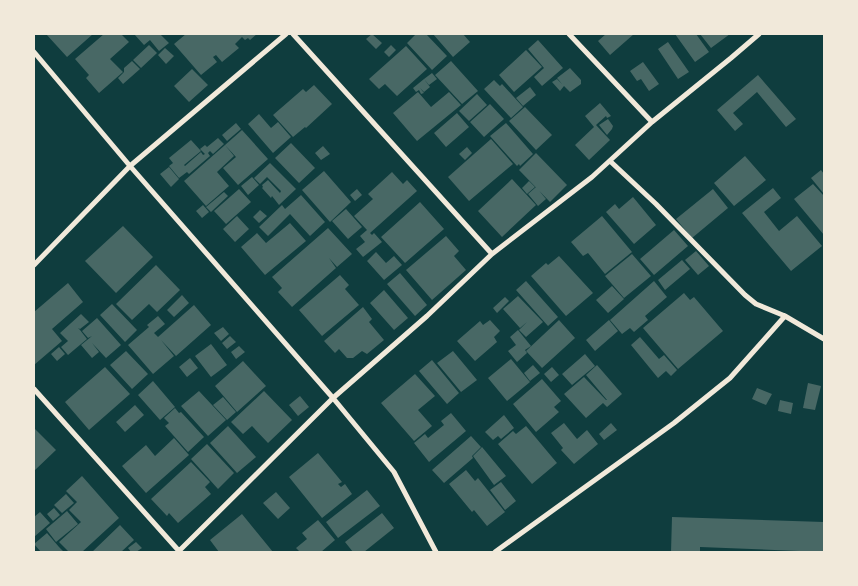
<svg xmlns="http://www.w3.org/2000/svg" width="858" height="586" font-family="'Roboto Condensed',sans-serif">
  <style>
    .building { fill: #486865 }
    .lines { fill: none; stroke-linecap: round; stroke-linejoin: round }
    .minor { stroke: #f1e9da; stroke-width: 5 }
  </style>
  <rect width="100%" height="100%" fill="#0f3d3e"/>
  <path class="building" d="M46 34H93L67 57Z
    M104 34H121L129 42 110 59 123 72 99 93 86 78 89 75 75 59Z
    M134 34H160L169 43 159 51 150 40 144 45Z
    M186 34H257L250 40 248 38 245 40 242 37 235 44 239 48 222 62 216 55 213 57 217 62 201 75 174 44Z
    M372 34 382 43 376 49 366 39Z
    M416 34H426L447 56 432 70 407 43Z
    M433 34H463L470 42 453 57Z
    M606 34H634L610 55 598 41Z
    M675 34H696L709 52 695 62Z
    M700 34H730L711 48Z
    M538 40 563 68 542 86 534 77 544 68 528 49Z
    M668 42 689 72 678 79 658 49Z
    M149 45 157 53 141 68 133 60Z
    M391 45 396 50 389 57 384 52Z
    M406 46 427 69 397 96 385 84 379 89 369 79Z
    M165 48 174 56 166 64 158 55Z
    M526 50 542 67 514 92 499 75Z
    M132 61 140 69 123 84 118 78 124 72V68Z
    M451 61 478 91 462 104 435 75Z
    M643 62 659 84 649 91 641 79 637 81 630 71Z
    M570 68 581 80V84L570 92 564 86 560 91 552 82 557 79 562 84 557 78Z
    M192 69 208 85 189 102 174 86Z
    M432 73 437 79 429 85 424 79Z
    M758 75 796 119 786 127 757 92 733 113 743 124 735 131 717 110Z
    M424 79 430 87 424 92 420 88 424 93 421 94 419 90 416 92 413 88Z
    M494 80 500 86 502 84 523 107 511 118 484 89Z
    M314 85 332 104 306 128 305 127 293 137 273 115 303 89 306 92Z
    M530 87 536 95 523 106 516 98Z
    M418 92 431 107 449 92 461 105 417 141 393 113Z
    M477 94 487 105 469 121 459 111Z
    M600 103 611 116 607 118 606 116 596 125 610 140 589 160 575 145 594 127 585 116Z
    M490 104 504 119 484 137 470 122Z
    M525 107 552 135 536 150 509 121Z
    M457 113 469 127 446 147 434 133Z
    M259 114 271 128 278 122 291 137 273 153 248 124Z
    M608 119 613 126 612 129 607 135 599 125Z
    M236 123 241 129 227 141 222 135Z
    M506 123 533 154 520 166 519 164 517 166 490 136Z
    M242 130 268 159 238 185 223 168 236 157 225 145Z
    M218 138 224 144 213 154 210 151 208 153 210 156 189 174 187 172 179 178 169 166 173 163 169 158 191 140 201 151 184 165 185 166 201 152 203 155 205 154 200 149 205 145 207 147Z
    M491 139 513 164 469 201 448 177Z
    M291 143 315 168 299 183 275 158Z
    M225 145 234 156 217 172 229 186 206 206 184 181Z
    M323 146 330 154 321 160 315 153Z
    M467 147 472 153 465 160 459 154Z
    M536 153 567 185 550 202 519 170Z
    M745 156 766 180 734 206 714 183Z
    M270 163 296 189 279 205 272 196 271 198 262 188 263 187 262 185 268 180 280 193 281 191 267 177 260 184 254 178Z
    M169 167 179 179 171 187 160 174Z
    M821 170 824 174V194L811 178Z
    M324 171 351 202 330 222 302 190Z
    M392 172 403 184 407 180 417 191 370 233 372 235 374 233 382 242 363 257 356 249 365 242 360 236 367 230 354 216 373 199 368 194Z
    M252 177 259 185 248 195 241 186Z
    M512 179 536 205 502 237 478 211Z
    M529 181 535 187 527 194 522 188Z
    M813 184 824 196V235L794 199Z
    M536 187 546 199 538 206 528 194Z
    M773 188 781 198 764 212 779 231 797 216 822 246 791 271 742 213Z
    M239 189 251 202 226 224 214 211Z
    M357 189 362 195 355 201 350 195Z
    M713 189 728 208 692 238 676 219Z
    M224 192 228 196 211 212 206 207Z
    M301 195 325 222 310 236 290 214 268 236 259 227 282 205 285 209Z
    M633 197 656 225 634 244 606 212 615 204 619 209Z
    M420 202 444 229 405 263 381 237Z
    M203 205 209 212 202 218 196 211Z
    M346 209 362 227 348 239 332 221Z
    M260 210 267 216 259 223 253 217Z
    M237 216 249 229 235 242 223 229Z
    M602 216 632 252 605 274 588 253 583 256 571 242Z
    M290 223 306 241 265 275 241 247 257 233 266 243Z
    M123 226 153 257 116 293 85 261Z
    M328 228 352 254 337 267 329 258 336 268 292 307 278 292 282 288 272 277Z
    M674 230 688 246 654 275 640 259Z
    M446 236 459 251 454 256 466 270 432 300 406 270Z
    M696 251 709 266 698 275 685 260Z
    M376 252 386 263 394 256 402 265 384 280 367 261Z
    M632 254 651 276 624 298 605 276Z
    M559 256 593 293 566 316 531 276 546 263 548 265Z
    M682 260 690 269 665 290 658 280Z
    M156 265 180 290 157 312 149 304 132 320 116 304Z
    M400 273 427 305 415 316 387 284Z
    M340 275 349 285 345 289 359 305 322 336 299 310Z
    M526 281 558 317 548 326 516 290Z
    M654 281 667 297 645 316 648 320 634 332 630 328 622 334 610 320Z
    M68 283 83 302 52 329 62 341 34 365V312Z
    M612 286 624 299 608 313 596 300Z
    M384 290 408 318 394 330 370 303Z
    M684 293 690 300 694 297 723 331 678 369 643 328Z
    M182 295 189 303 174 317 167 310Z
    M518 296 543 322 526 337 519 330 527 322 520 328 503 309Z
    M505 297 509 301 497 313 493 308Z
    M112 304 137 330 125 342 100 315Z
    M194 305 211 325 176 356 161 340 174 356 153 374 128 345 149 327 147 325 158 316 165 324 154 333 158 337Z
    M363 307 372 319 369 322 384 340 367 354 362 351 353 358H347L339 349 335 353 324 341Z
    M81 314 89 322 80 329 78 328 80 330 69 340 80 330 87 339 68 355 61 347 68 341 60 333Z
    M97 318 121 345 106 358 92 343 99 352 92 358 81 345 92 336 88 338 82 331Z
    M490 320 500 331 494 337 497 342 475 361 457 341 480 321 483 325Z
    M559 320 575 338 542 368 526 351Z
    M609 320 618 331 595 351 586 340Z
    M223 327 229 334 221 341 214 333Z
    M518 330 531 346 525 350 523 347 527 353 517 362 508 351 516 345 510 337Z
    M230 336 236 342 227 349 222 343Z
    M640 337 659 359 664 355 677 370 671 376 666 371 658 378 631 345Z
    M211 344 227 365 211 377 195 356Z
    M239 346 245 352 236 359 231 352Z
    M59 347 65 354 57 361 51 354Z
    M126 351 148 374 132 389 110 365Z
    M453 351 477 380 461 392 437 363Z
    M585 354 595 366 572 385 562 374Z
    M190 358 198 368 187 377 179 367Z
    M511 359 530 382 507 401 488 378Z
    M432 360 459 393 447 404 419 371Z
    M243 361 266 386 237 412 215 386Z
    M533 365 540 373 530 381 524 373Z
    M597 365 622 394 607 407 603 403 586 418 564 394 584 377 606 400H607L586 375Z
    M105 367 130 394 89 430 65 402Z
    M552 367 559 375 551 382 544 374Z
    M415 374 435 396 418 410 432 426 414 441 381 403Z
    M542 379 561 401 554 407 559 412 536 432 513 404Z
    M153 381 175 407 160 420 138 395Z
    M808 383 821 386 815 410 803 408Z
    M757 388 772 394 766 405 752 399Z
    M199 391 226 420 208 436 181 406Z
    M264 391 292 420 268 443 252 426 243 434 231 422Z
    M300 396 309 407 298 416 289 405Z
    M223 397 236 412 227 420 213 405Z
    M780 400 793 403 791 414 778 411Z
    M135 405 144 415 125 432 116 422Z
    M175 408 179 413 181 412 204 437 188 452 165 426 169 423 164 418Z
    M451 413 466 431 441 452 433 442 441 452 429 462 414 443 425 434 428 438 444 425 441 421Z
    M504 415 514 428 501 439 498 436 493 440 485 432Z
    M564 423 577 439 587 430 598 444 574 464 561 450 563 448 551 433Z
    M611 423 617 430 604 440 599 434Z
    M228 426 256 457 237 473 210 443Z
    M526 426 557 463 532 484 498 444 513 431 516 434Z
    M34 428 56 450 34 471Z
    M471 436 481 447 472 456 473 458 444 483 432 470Z
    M174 438 189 455 146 493 122 466 146 445 155 456Z
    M207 444 234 473 218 489 191 459Z
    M482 447 506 476 494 485 473 456Z
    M318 453 342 482 338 484 341 487 345 484 352 494 322 518 289 477Z
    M191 462 210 482 205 487 211 494 178 523 169 513 167 516 151 499Z
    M466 470 475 481 478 478 505 512 487 526 474 510 472 512 449 484Z
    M82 476 119 518 82 552H69L59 542 81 522 69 510 77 502 66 491Z
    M501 482 516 501 505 510 490 490Z
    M367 490 380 506 338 538 326 522Z
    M276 492 290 508 278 519 263 503Z
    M66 494 74 503 62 513 54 505Z
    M54 508 60 515 53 521 47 514Z
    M67 511 78 524 56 542 46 529Z
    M40 512 50 523 34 537V517Z
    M382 513 394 528 364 552H353L345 542Z
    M242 514 273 552H241L240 551 238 552H219L210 540Z
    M672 517 824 522V552L700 547V552H671Z
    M318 520 335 540 321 552H300L296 548 307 539 302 533Z
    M120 525 134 540 121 552H92Z
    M47 533 59 547 64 552H41L34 544Z
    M136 542 142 548 136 552H131L128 548Z"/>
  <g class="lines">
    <path class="minor" d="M293 34 492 254
      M569 34 652 122
      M34 52 130 166 333 398 394 472 436 552
      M610 161 656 204 745 295 756 304 785 316 824 339
      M34 265 130 166 286 34
      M34 389 179 551
      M178 552 333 398 427 316 492 254 592 177 652 122 731 58 759 34
      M495 552 674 423 730 378 785 316"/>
  </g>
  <rect width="858" height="586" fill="none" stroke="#f1e9da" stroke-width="70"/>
</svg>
